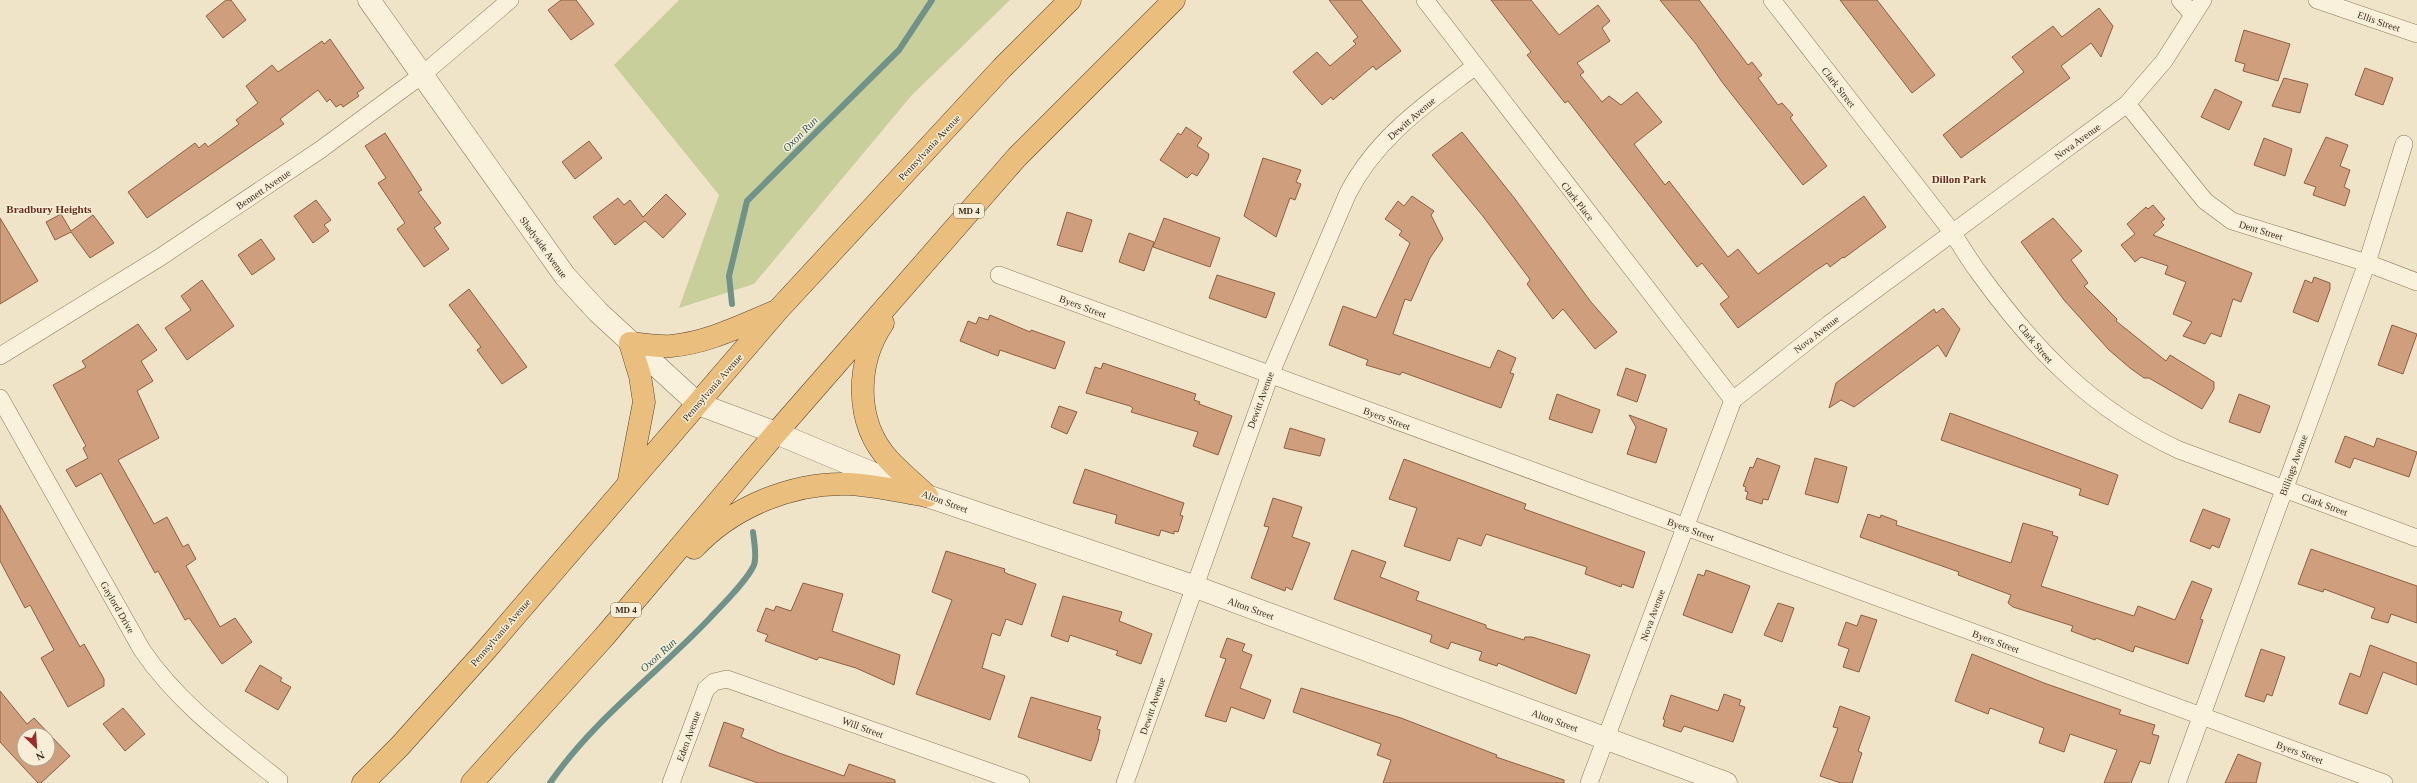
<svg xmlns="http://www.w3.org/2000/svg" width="2417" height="783" font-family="Georgia,serif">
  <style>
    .green { fill: #c9cf9b }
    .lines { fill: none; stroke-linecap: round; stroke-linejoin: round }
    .stream { stroke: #6f938a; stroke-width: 6 }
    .building { fill: #cf9f7d; stroke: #8d5f41; fill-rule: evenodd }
    .minor-casing { stroke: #8d765c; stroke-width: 18 }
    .tertiary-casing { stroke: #8d765c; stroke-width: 23 }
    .trunk-casing { stroke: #5b4430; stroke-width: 23 }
    .minor { stroke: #faf1dc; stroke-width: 17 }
    .tertiary { stroke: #faf1dc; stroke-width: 22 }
    .trunk { stroke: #eabe7c; stroke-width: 22 }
    .labels { text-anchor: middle; stroke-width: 3; stroke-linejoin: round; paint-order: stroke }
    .shield { fill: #f7eed8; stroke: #756857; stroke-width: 1 }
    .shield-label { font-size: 9px; font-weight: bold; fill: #3d2e20 }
    .street-label { font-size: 10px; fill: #3d2e20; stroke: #f7eed8 }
    .water-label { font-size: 11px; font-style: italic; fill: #2f5d5a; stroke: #f7eed8 }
    .neighbourhood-label { font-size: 11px; font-weight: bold; fill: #6b2e1e; stroke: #f7eed8 }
  </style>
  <rect width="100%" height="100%" fill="#f0e4c8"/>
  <path class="green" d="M679 0H1010L912 95 754 284 679 308 719 195 614 65Z"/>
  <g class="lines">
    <path class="stream" d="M732 304 729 276 747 201 899 50 932 0
      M550 783C594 719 657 674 710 618 722 605 747 581 754 565 757 557 754 540 753 532"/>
  </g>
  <path class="building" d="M226 0H231L246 20 223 38 206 16Z
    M561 0H576L594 24 571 40 548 10Z
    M1329 0H1361L1401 51 1376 70 1373 66 1333 100 1331 97 1322 105 1293 72 1317 52 1330 66 1356 44 1353 41 1358 37Z
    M1491 0H1531L1559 35 1598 5 1610 21 1602 28 1610 41 1577 63 1584 72 1580 75 1602 102 1609 96 1621 105 1637 92 1662 122 1634 144 1665 185 1669 181 1728 257 1738 249 1758 274 1864 196 1886 227 1844 258 1843 257 1830 267 1827 263 1815 271 1738 328 1720 304 1729 297 1702 263 1697 267 1568 101 1565 103 1527 55 1531 52Z
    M1660 0H1699L1748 65 1752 62 1762 75 1758 78 1778 105 1782 103 1793 115 1790 118 1827 166 1803 185 1722 82 1696 44Z
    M1840 0H1877L1935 75 1912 93Z
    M2099 8 2113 26 2101 57 2091 43 2061 66 2070 78 1961 158 1943 135 2024 72 2012 57 2053 26 2062 37Z
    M2244 30 2290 44 2278 81 2243 71 2245 64 2235 61Z
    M330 39 364 88 357 93 359 96 343 107 341 104 336 107 330 99 327 102 318 90 280 119 284 124 147 218 128 192 195 143 199 148 205 143 208 147 239 124 236 120 258 103 246 86 272 65 278 72 322 41 324 44Z
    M2365 68 2393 78 2383 105 2355 95Z
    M2284 78 2308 84 2300 113 2272 106Z
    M2215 89 2242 102 2229 130 2201 117Z
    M1186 127 1202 138 1197 146 1209 154 1208 159 1197 176 1192 173 1187 178 1160 160 1178 133 1181 135Z
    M1462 132 1515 199 1591 302 1617 332 1595 349 1563 309 1553 319 1527 284 1530 280 1529 278 1482 215 1432 155Z
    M385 133 422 190 418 192 441 223 434 228 449 249 424 267 397 229 405 223 378 183 386 178 365 146Z
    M2326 137 2348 145 2340 166 2350 170 2344 187 2350 190 2345 206 2313 195 2316 187 2304 183Z
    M2264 138 2292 149 2285 176 2254 165Z
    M589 141 602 158 575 179 562 162Z
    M1263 158 1301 170 1296 182 1301 184 1295 200 1290 198 1276 237 1244 216Z
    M666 194 686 214 663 238 645 221 615 245 593 217 618 198 624 205 630 200 643 217Z
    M1412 196 1434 211 1431 215 1443 239 1430 258 1411 301 1405 299 1393 334 1490 368 1498 350 1516 358 1510 373 1514 374 1501 408 1402 372 1400 375 1366 365 1368 360 1329 345 1343 306 1376 318 1410 243 1399 235 1402 231 1385 219 1398 201 1404 206Z
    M316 200 331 220 324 225 329 231 313 243 294 216Z
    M2153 205 2165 219 2161 222 2164 225 2153 235 2252 273 2241 302 2233 299 2221 337 2211 333 2205 344 2183 336 2192 322 2173 314 2186 282 2165 274 2168 266 2141 257 2135 262 2121 245 2135 234 2127 224 2146 207 2148 209Z
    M1067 212 1092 220 1082 252 1057 245Z
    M61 214 71 231 93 215 114 243 90 258 71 232 55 240 46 222Z
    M0 218 38 281 0 304Z
    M1164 218 1220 238 1210 267 1153 247Z
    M2053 218 2082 251 2071 260 2088 283 2084 286 2117 319 2116 321 2166 361 2170 355 2214 382V389L2202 409 2149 378H2144L2130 368 2109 350 2064 300 2021 242Z
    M1129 233 1154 242 1144 271 1119 262Z
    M261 239 275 259 252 275 238 255Z
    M1217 275 1275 293 1266 318 1209 298Z
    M2314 277 2330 283V289L2318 322 2293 312 2305 280 2312 283Z
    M202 280 234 326 187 360 165 328 191 310 181 296Z
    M469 289 527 367 502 384 477 350 481 347 449 305Z
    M1943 308 1960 329 1946 357 1938 345 1854 407 1841 400 1829 408 1836 383 1934 309 1936 313Z
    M990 315 1030 332 1031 330 1065 342 1055 369 1000 350 998 356 960 341 968 321 976 324 979 317 988 320Z
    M138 324 157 350 141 361 153 381 137 391 159 438 118 460 154 524 167 517 183 547 188 544 196 559 186 566 220 627 235 618 252 642 222 664 189 618 185 620 158 571 155 573 101 473 76 487 66 470 88 458 83 448 86 446 53 385 86 367 82 361Z
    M2392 325 2417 334 2403 374 2378 365Z
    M1103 363 1196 394 1194 400 1200 402 1199 404 1232 416 1218 455 1193 446 1198 432 1131 412 1133 408 1130 406 1086 393 1095 367 1101 369Z
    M1626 368 1646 375 1637 402 1617 395Z
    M1557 394 1600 410 1592 433 1549 419Z
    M2239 394 2270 406 2260 433 2229 422Z
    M1059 406 1077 412 1067 434 1051 427Z
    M1950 413 2118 475 2108 505 2079 495 2081 489 1941 440Z
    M1629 415 1667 429 1656 463 1627 454 1636 427Z
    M1290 428 1325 439 1320 456 1284 448Z
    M2345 436 2374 447 2377 438 2417 452 2409 477 2354 458 2350 468 2335 462Z
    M1757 458 1780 466 1768 500 1763 499 1762 504 1746 499 1748 492 1745 491 1746 487 1743 486 1750 467 1753 468Z
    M1815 458 1847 467 1838 503 1805 494Z
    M1404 459 1526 504 1524 509 1645 552 1633 588 1622 584 1621 587 1585 574 1587 567 1486 534 1481 546 1458 538 1450 561 1404 546 1417 508 1389 499Z
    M1085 469 1184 503 1180 515 1183 516 1178 532 1174 531V534L1161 530 1159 536 1115 523 1117 515 1073 503Z
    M1273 498 1302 507 1292 537 1310 543 1292 590 1286 587 1285 591 1251 578 1269 527 1264 526Z
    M0 505 80 647 84 644 104 679V686L68 707 41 658 54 650 30 605 25 608 0 561Z
    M2203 509 2230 519 2219 548 2212 545 2210 549 2190 541Z
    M1868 514 1880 518 1881 515 1897 521 1896 525 2011 563 2023 523 2053 532 2052 535 2058 537 2041 586 2134 616 2138 606 2175 620 2192 581 2212 589 2200 619 2203 620 2188 664 2135 646 2133 652 2096 638 2095 640 2071 631 2073 626 2013 607 2008 603 2011 595 1958 575 1959 572 1860 537Z
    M2311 549 2417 586V623L2391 614 2388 623 2371 618 2375 608 2324 589 2323 592 2298 584Z
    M1352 550 1386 562 1380 577 1419 592 1416 600 1486 625V628L1524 640 1525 637H1532L1590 655 1576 694 1498 663 1497 666 1479 660 1482 652 1451 642 1448 649 1430 642 1432 635 1334 599Z
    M946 551 1005 569 1004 572 1008 574 1036 584 1022 625 1006 619 1000 636 992 633 982 668 1005 676 990 720 916 694 952 600 932 592Z
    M1706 570 1750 586 1732 633 1683 615 1698 574 1704 576Z
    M803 583 843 594 832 631 900 655 894 685 856 668 819 657 817 660 765 641 768 635 757 631 766 608 774 611 776 606 791 611Z
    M1063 596 1122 612 1119 621 1152 634 1141 664 1116 655 1118 651 1070 635 1068 642 1051 636Z
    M1778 603 1794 608 1782 642 1764 635Z
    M1861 615 1877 620 1859 672 1843 667 1849 649 1838 645 1846 622 1857 626Z
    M1227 638 1245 644 1242 651 1252 655 1240 688 1271 700 1264 719 1231 707 1226 722 1205 716 1226 659 1220 657Z
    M2370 645 2417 663V685L2383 672 2367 714 2339 704 2350 673 2360 677Z
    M2261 649 2285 657 2272 696 2267 694 2264 702 2245 696Z
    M1972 654 2044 683 2121 710 2119 714 2155 725 2152 734 2159 736 2150 764 2140 761 2131 783H2104L2117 750 2070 734 2064 752 2039 743 2044 728 1990 708 1988 714 1955 701Z
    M260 665 282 678 280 681 291 687 278 710 245 691Z
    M1301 688 1401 718 1497 755 1496 757 1564 780V783H1383L1391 760 1377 755 1381 744 1293 712Z
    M0 691 27 724 34 718 70 756 41 783H38L0 742ZM24 735H48V759H24Z
    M1724 694 1741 700 1739 705 1745 707 1733 742 1684 726 1681 732 1663 726 1665 720 1663 719 1671 695 1718 711Z
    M1031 697 1101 717 1097 729 1100 730 1098 741 1091 761 1018 737Z
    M1840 706 1870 717 1858 751 1862 753 1852 783H1841L1820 776 1838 728 1833 727Z
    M123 708 145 734 125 751 103 724Z
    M724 722 744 729 741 737 779 753 844 776 849 764 895 780V783H758L709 766Z
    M2238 754 2261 763 2256 783H2225Z"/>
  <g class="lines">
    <defs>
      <path id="minor" d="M1425 0 1733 400
        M1772 0C1830 75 1888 149 1946 224 1958 240 1967 257 1979 273 2034 349 2092 410 2179 450L2417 538
        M2180 0 2193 15
        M2317 0 2417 34
        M2127 104 2205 201 2232 221 2367 263 2417 282
        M999 275 2384 783
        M0 356 159 258 320 150 422 75 510 0
        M0 398 142 650C178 703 229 740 279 780
        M671 783 706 689 714 682 727 679 1021 783
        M1125 783 1270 375 1348 193C1377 137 1426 104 1474 67
        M1589 783 1733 400 1829 324 2127 104 2164 61 2203 0
        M2177 783 2367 263 2404 144"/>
      <path id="tertiary" d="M369 0 565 276 598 312 698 404 776 433 927 496 1193 586 1726 783"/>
      <path id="trunk" d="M883 323C856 363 854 422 889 460 901 473 915 484 927 496
        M629 480 644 402 640 376 630 343C643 344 658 347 671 346 707 343 740 326 774 312
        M694 548C732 507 793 482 848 484 874 485 902 492 927 496
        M363 783 400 746 485 651 778 310 1002 68 1070 0
        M472 783 604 637 776 433 1017 157 1174 0"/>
    </defs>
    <use href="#minor" class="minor-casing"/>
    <use href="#tertiary" class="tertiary-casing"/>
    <use href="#trunk" class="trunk-casing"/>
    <use href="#minor" class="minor"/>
    <use href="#tertiary" class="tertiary"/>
    <use href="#trunk" class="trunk"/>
  </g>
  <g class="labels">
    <g class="shield">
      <rect x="954" y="204" width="30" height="14" rx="3"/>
      <rect x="611" y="603" width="30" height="14" rx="3"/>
    </g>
    <g class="shield-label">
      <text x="969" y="214">MD 4</text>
      <text x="626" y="613">MD 4</text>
    </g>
    <g class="street-label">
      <text transform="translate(2379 21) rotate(19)" y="4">Ellis Street</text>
      <text transform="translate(1839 87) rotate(52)" y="4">Clark Street</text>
      <text transform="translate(1411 118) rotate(-41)" y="4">Dewitt Avenue</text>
      <text transform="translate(2077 141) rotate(-36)" y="4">Nova Avenue</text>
      <text transform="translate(929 147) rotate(-47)" y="4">Pennsylvania Avenue</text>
      <text transform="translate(263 189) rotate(-34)" y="4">Bennett Avenue</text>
      <text transform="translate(1578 201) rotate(52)" y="4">Clark Place</text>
      <text transform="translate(2261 230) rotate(17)" y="4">Dent Street</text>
      <text transform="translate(544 247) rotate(54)" y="4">Shadyside Avenue</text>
      <text transform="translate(1083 306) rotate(20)" y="4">Byers Street</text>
      <text transform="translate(1816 334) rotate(-38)" y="4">Nova Avenue</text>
      <text transform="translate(2036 343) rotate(50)" y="4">Clark Street</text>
      <text transform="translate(712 387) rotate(-49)" y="4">Pennsylvania Avenue</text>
      <text transform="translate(1260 400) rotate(-70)" y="4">Dewitt Avenue</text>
      <text transform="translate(1387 418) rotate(20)" y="4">Byers Street</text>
      <text transform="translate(2293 465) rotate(-70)" y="4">Billings Avenue</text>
      <text transform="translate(945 501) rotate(20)" y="4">Alton Street</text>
      <text transform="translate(2325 504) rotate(20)" y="4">Clark Street</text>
      <text transform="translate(1691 529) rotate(20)" y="4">Byers Street</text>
      <text transform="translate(118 607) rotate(60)" y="4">Gaylord Drive</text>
      <text transform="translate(1251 608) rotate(20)" y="4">Alton Street</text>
      <text transform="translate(1652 615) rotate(-70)" y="4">Nova Avenue</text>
      <text transform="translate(500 632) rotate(-49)" y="4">Pennsylvania Avenue</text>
      <text transform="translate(1996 641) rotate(20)" y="4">Byers Street</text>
      <text transform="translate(1152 706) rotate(-71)" y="4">Dewitt Avenue</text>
      <text transform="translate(1555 720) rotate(20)" y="4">Alton Street</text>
      <text transform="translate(863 727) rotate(20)" y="4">Will Street</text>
      <text transform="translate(688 736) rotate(-70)" y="4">Eden Avenue</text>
      <text transform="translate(2300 752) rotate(20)" y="4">Byers Street</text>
    </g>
    <g class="water-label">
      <text transform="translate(800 134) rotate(-45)" y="4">Oxon Run</text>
      <text transform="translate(658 655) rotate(-42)" y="4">Oxon Run</text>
    </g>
    <g class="neighbourhood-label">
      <text x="1959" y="183">Dillon Park</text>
      <text x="49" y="213">Bradbury Heights</text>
    </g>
  </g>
  <g transform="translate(36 747) rotate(155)"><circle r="19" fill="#f7eed8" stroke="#ada18e"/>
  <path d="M0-3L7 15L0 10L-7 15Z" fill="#9e2a2b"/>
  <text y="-6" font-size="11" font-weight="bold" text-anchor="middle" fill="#3d2e20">N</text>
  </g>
</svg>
